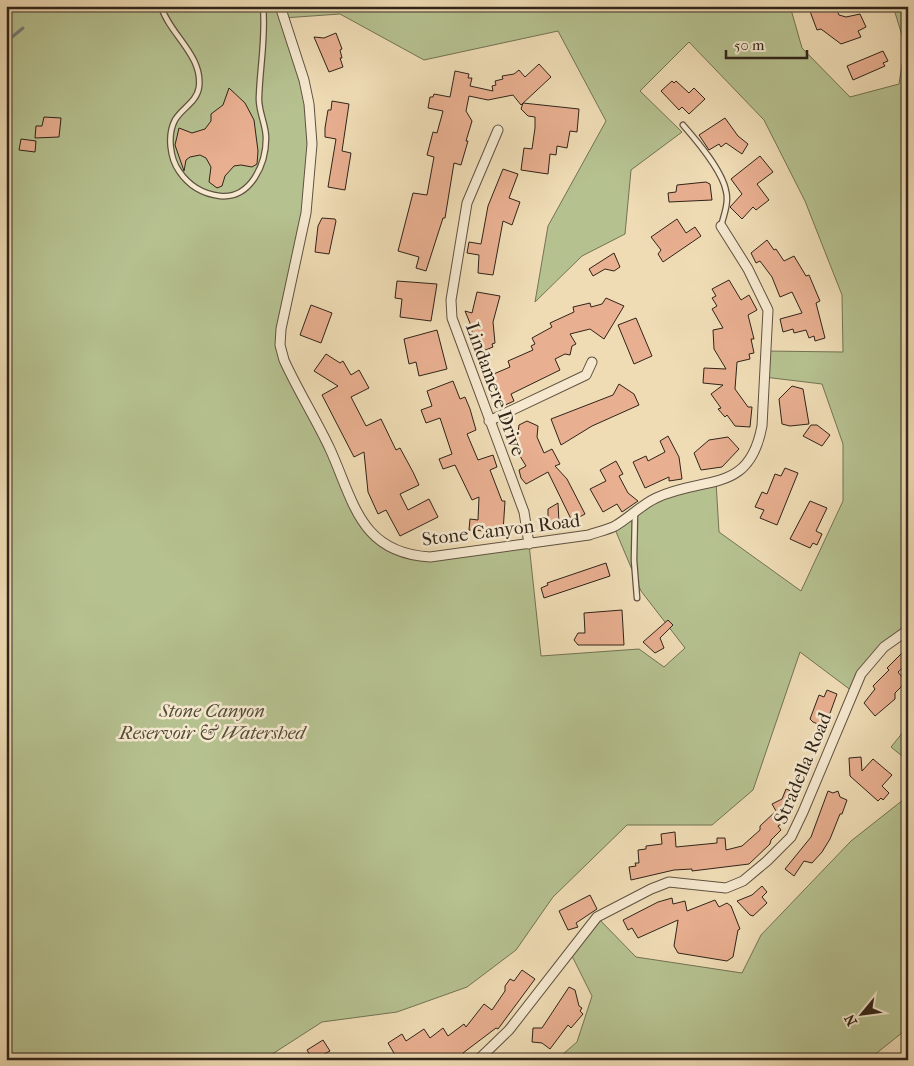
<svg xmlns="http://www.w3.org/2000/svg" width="914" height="1066" font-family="'IM FELL French Canon',serif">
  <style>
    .green { fill: #b6c190; stroke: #737254; fill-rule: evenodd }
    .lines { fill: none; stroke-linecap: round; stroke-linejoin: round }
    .stream { stroke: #717d78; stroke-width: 3 }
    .building { fill: #e8af90; stroke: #302419 }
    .service-casing { stroke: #605240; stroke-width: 7 }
    .minor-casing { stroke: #605240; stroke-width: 11 }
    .service { stroke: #f5e8cf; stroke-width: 4.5 }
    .minor { stroke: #f5e8cf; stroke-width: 9 }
    .labels { text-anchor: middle; stroke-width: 5; stroke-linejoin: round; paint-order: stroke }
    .street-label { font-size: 19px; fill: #302419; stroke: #f5e8cf }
    .park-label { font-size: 19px; font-style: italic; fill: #524b37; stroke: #f5e8cf }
  </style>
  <rect width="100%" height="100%" fill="#efdcb5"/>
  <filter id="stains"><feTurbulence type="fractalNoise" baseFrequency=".004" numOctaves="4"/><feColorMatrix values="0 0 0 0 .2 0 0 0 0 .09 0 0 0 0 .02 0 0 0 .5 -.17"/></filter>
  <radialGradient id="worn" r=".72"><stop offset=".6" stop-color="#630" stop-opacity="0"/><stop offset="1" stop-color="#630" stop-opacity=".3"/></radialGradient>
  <path class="green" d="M6 6H790L802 48 850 97 899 84 905 45 893 6H908V537L906 541 908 630 897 637 852 691 800 652 753 790 712 825H627L553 897 516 950 467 987 397 1012 322 1022 263 1060H6ZM340 14 424 60 558 31 606 121 548 226 535 302 582 256 625 234 631 170 682 132 640 91 689 42 764 120 805 201 842 295 843 352 765 351 764 377 822 384 843 444V501L801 591 719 532 716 481 656 498 614 527 641 591 685 648 664 667 639 649 541 656 529 544 414 556 367 530 280 345 310 177 304 80 283 18Z
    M908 726V761L891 747Z
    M908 796V1028L868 1060H556L577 1042 592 996 570 952 597 917 636 957 742 973 761 935 851 841Z"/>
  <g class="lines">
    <path class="stream" d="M6 42 23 28"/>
  </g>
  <path class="building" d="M808 6H835L839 15 846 17 860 14 866 27 858 31 861 37 841 44 821 29 817 30Z
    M336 33 342 49 340 50 342 58H340L343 67 329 72 314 37 324 38Z
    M883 51 888 61 883 63 885 66 853 80 847 66Z
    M539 64 551 77 521 105 513 95 488 100 469 96 466 111 472 121 466 141H468L461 165 454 163 445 218H443L426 271 416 268 419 257 398 251 413 193 427 195 434 157 427 155 433 132 437 133 443 111 428 108 430 97H433L434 94 450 97 455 71 469 74 468 78H472L470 86 493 91 492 86 496 85 495 81 503 79 502 76 514 74 519 70 525 77Z
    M672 81 674 83 676 81 689 93 694 88 705 99 689 114 682 107 679 110 661 91Z
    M229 88 245 103 254 120 258 151 257 164 252 167 241 165 234 166 225 176 222 186 217 188 209 182 211 167 206 158 200 155 190 157 186 160 184 171 175 145 179 128 192 133 205 129 211 121V114L223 105Z
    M332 101 349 104 342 151 351 153 345 190 328 187 336 139 325 137V128L328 110H331Z
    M523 103 579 109 577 132 570 131 567 148 557 146 556 155 550 154 548 174 521 170 524 148 532 149 535 128V117L528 116 521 109Z
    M44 117 61 118 59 137 35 138 36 126H42Z
    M725 118 738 136 748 144 742 154 726 143 721 147 719 144 709 150 699 135Z
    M21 139 36 141 35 152 19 150Z
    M760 156 773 172 757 184 769 200 756 210 753 207 742 219 730 207 742 194 731 179Z
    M503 169 518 174 509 198 520 202 512 225 503 221 493 275 478 273 479 255 467 253 469 242 481 244 488 206Z
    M706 182 710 184 712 200 669 202 668 193 676 192 677 185Z
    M322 218 335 219 336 221 329 254 315 252 318 226Z
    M677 219 686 233 695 227 701 236 663 262 658 254 661 250 651 237Z
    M767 240 774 250 776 249 784 261 794 256 806 276 809 275 820 301 816 303 825 338 815 341 814 336 809 338 806 330 794 333 793 329 783 332 780 319 802 313 792 292 780 297 772 277 760 261 756 263 751 253Z
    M614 253 620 267 614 271 605 269 593 276 589 269Z
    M729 280 741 300 749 295 757 310 748 315 754 339H751L754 353 749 354 750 359 737 362 735 389 748 407H752L750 427 735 426 727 415 725 417 718 409 721 408 711 394 723 385 703 383 704 368 726 369 714 349 713 330 723 328 712 309 717 306 712 298 716 296 712 289Z
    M397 281 437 284 431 321 400 317 402 299 395 298Z
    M477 292 500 296 493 322 495 343 492 344 493 347 483 351 476 337H472V328L465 311 472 313Z
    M606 298 624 306 604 339 590 329 570 334 576 344 572 346 570 355 565 354 555 359 560 370 511 394 514 401 503 406 489 376 510 367 508 361 533 350 531 346 535 344 532 338 552 327 550 323 574 312 573 307 590 303 591 307 602 304Z
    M311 305 332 313 321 343 300 335Z
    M636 318 652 356 634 364 618 325Z
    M437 330 447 369 419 376 416 362 409 364 404 339Z
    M326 354 340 363 343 361 351 375 359 370 369 388 351 397 366 426 381 419 396 450 400 448 413 472 419 485 400 494 408 510 429 499 438 517 400 536 386 510 378 514 368 492 364 452 354 457 322 395 338 386 314 371Z
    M453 381 460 399 465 397 470 409 476 430 467 434 478 460 493 455 497 467 490 470 502 501H505L503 532 469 530 470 519 478 520 479 497 472 500 455 465 443 469 439 459 452 454 440 418 426 423 421 410 432 406 427 391Z
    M619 384 634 394 639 405 592 426 561 445 551 419 613 395Z
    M792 386 803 389 809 424 790 426 782 424 779 399Z
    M527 421 538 426 537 437 544 453 552 449 560 464 555 466 567 479 585 514 572 521 548 472 526 484 521 478 519 470 526 466 515 448 514 442 517 440 519 425Z
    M811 425H817L830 435 822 446 803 436Z
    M668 436 679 457 682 479 669 481V477L645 488 633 462 646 456 648 461 665 452 660 441Z
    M728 437 739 449 722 467 701 470 694 453 709 440Z
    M616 461 623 474 619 476 628 493 638 501 622 512 617 504 603 512 590 489 606 481 600 470Z
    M785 468 798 473 777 525 760 518 764 510 755 507 762 492 767 494 775 474 781 476Z
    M810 501 827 508 816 531 822 534 817 545 813 543 810 548 790 539Z
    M558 503 559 523 548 522V509Z
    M606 563 610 576 544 598 541 588 548 585 547 583Z
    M622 610 624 645H578L574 640 578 633H585L584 613Z
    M668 620 673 625 660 638 664 648 655 653 643 642Z
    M908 647V663L898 672 906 682 895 693V699L875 716 864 703 875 689 873 686 889 670 887 668Z
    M827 690 837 694 825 727 813 722 810 719 819 695 824 697Z
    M861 757 862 771 873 759 892 775 882 786 889 793 883 800 881 798 878 801 850 776 849 758Z
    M786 789 799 794 791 814H789L785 822 778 826 781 830 771 840 770 844 749 864 692 871V869L674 870 631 880 629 867 636 866 635 863H639L638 850 646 849V846L662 844 661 834 675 832 676 847 717 843V838H725L726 850 742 846 760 830V826L776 811 772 804 782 799Z
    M828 791 833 793 838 791 840 797 847 800 842 814H840L830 839 822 852 812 863 804 861 794 876 785 869 811 837Z
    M762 886 767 892 762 897 767 903 753 916 750 915 737 901 752 895Z
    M590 895 597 909 576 923 578 927 568 930 559 911Z
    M672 898 673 904 685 901 687 911 715 900 719 907 727 903 731 906 740 929 738 930 733 957 727 961 678 953 674 946 678 920 638 938 632 928 628 930 623 920 658 902Z
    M522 970 535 979 498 1029 496 1028 463 1053 465 1056 459 1060H398L388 1043 402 1034 406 1041 424 1029 430 1038 443 1028 448 1036 464 1024 466 1027 484 1004 492 1010 505 991V986L510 979 514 981Z
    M569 987 575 990 579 1006 582 1008 580 1011 583 1014 571 1028 568 1025 550 1049 542 1043 532 1042 533 1028H542Z
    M323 1040 330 1051 313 1060 307 1050Z"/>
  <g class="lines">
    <defs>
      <path id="service" d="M161 6C169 34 203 55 199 87 197 102 182 108 175 120 167 135 170 158 179 171 189 186 203 194 220 196 251 199 266 164 266 138 266 124 258 111 259 97 260 66 266 37 263 6
        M683 125C697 141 722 170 726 191 729 202 724 215 721 226
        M635 512 634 560 637 598"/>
      <path id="minor" d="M280 6 304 80 309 104 312 144 306 213 281 329 280 345 284 360C298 391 316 419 330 449 354 502 360 553 430 557L589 535C597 532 607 530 615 526 629 518 641 505 656 498 705 475 749 495 762 426L768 310 748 269 721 226
        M498 130 467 203 451 300 452 318 524 512 529 544
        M489 421 586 375 592 362
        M478 1060 509 1030 597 917 651 889 669 882 726 888 743 881 767 861 791 837 803 812 861 674 884 647 908 630"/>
    </defs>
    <use href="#service" class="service-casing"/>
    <use href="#minor" class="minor-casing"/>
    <use href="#service" class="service"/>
    <use href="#minor" class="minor"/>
  </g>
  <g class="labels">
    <g class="street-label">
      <text transform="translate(496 389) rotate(70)" y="7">Lindamere Drive</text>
      <text transform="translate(501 529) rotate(-7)" y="7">Stone Canyon Road</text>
      <text transform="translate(802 768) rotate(-67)" y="7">Stradella Road</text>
    </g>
    <g class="park-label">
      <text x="212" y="717">Stone Canyon<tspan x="212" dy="22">Reservoir &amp; Watershed</tspan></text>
    </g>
  </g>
  <rect width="914" height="1066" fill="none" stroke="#efdcb5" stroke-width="25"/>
  <rect x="8" y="8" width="899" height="1051" fill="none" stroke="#302419" stroke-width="2.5"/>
  <rect x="12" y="12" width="889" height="1041" fill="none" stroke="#302419"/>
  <g transform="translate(862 1014) rotate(241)" stroke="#f5e8cf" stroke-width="4" paint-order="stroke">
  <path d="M0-4L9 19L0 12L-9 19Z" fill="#302419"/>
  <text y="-8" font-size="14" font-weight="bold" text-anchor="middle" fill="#302419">N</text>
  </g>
  <path d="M726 50v8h81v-8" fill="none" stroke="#302419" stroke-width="2.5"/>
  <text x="734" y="50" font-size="15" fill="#302419" stroke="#f5e8cf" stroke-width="4" paint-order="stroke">50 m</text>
  <rect width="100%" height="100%" filter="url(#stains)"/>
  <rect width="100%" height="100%" fill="url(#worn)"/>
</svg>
